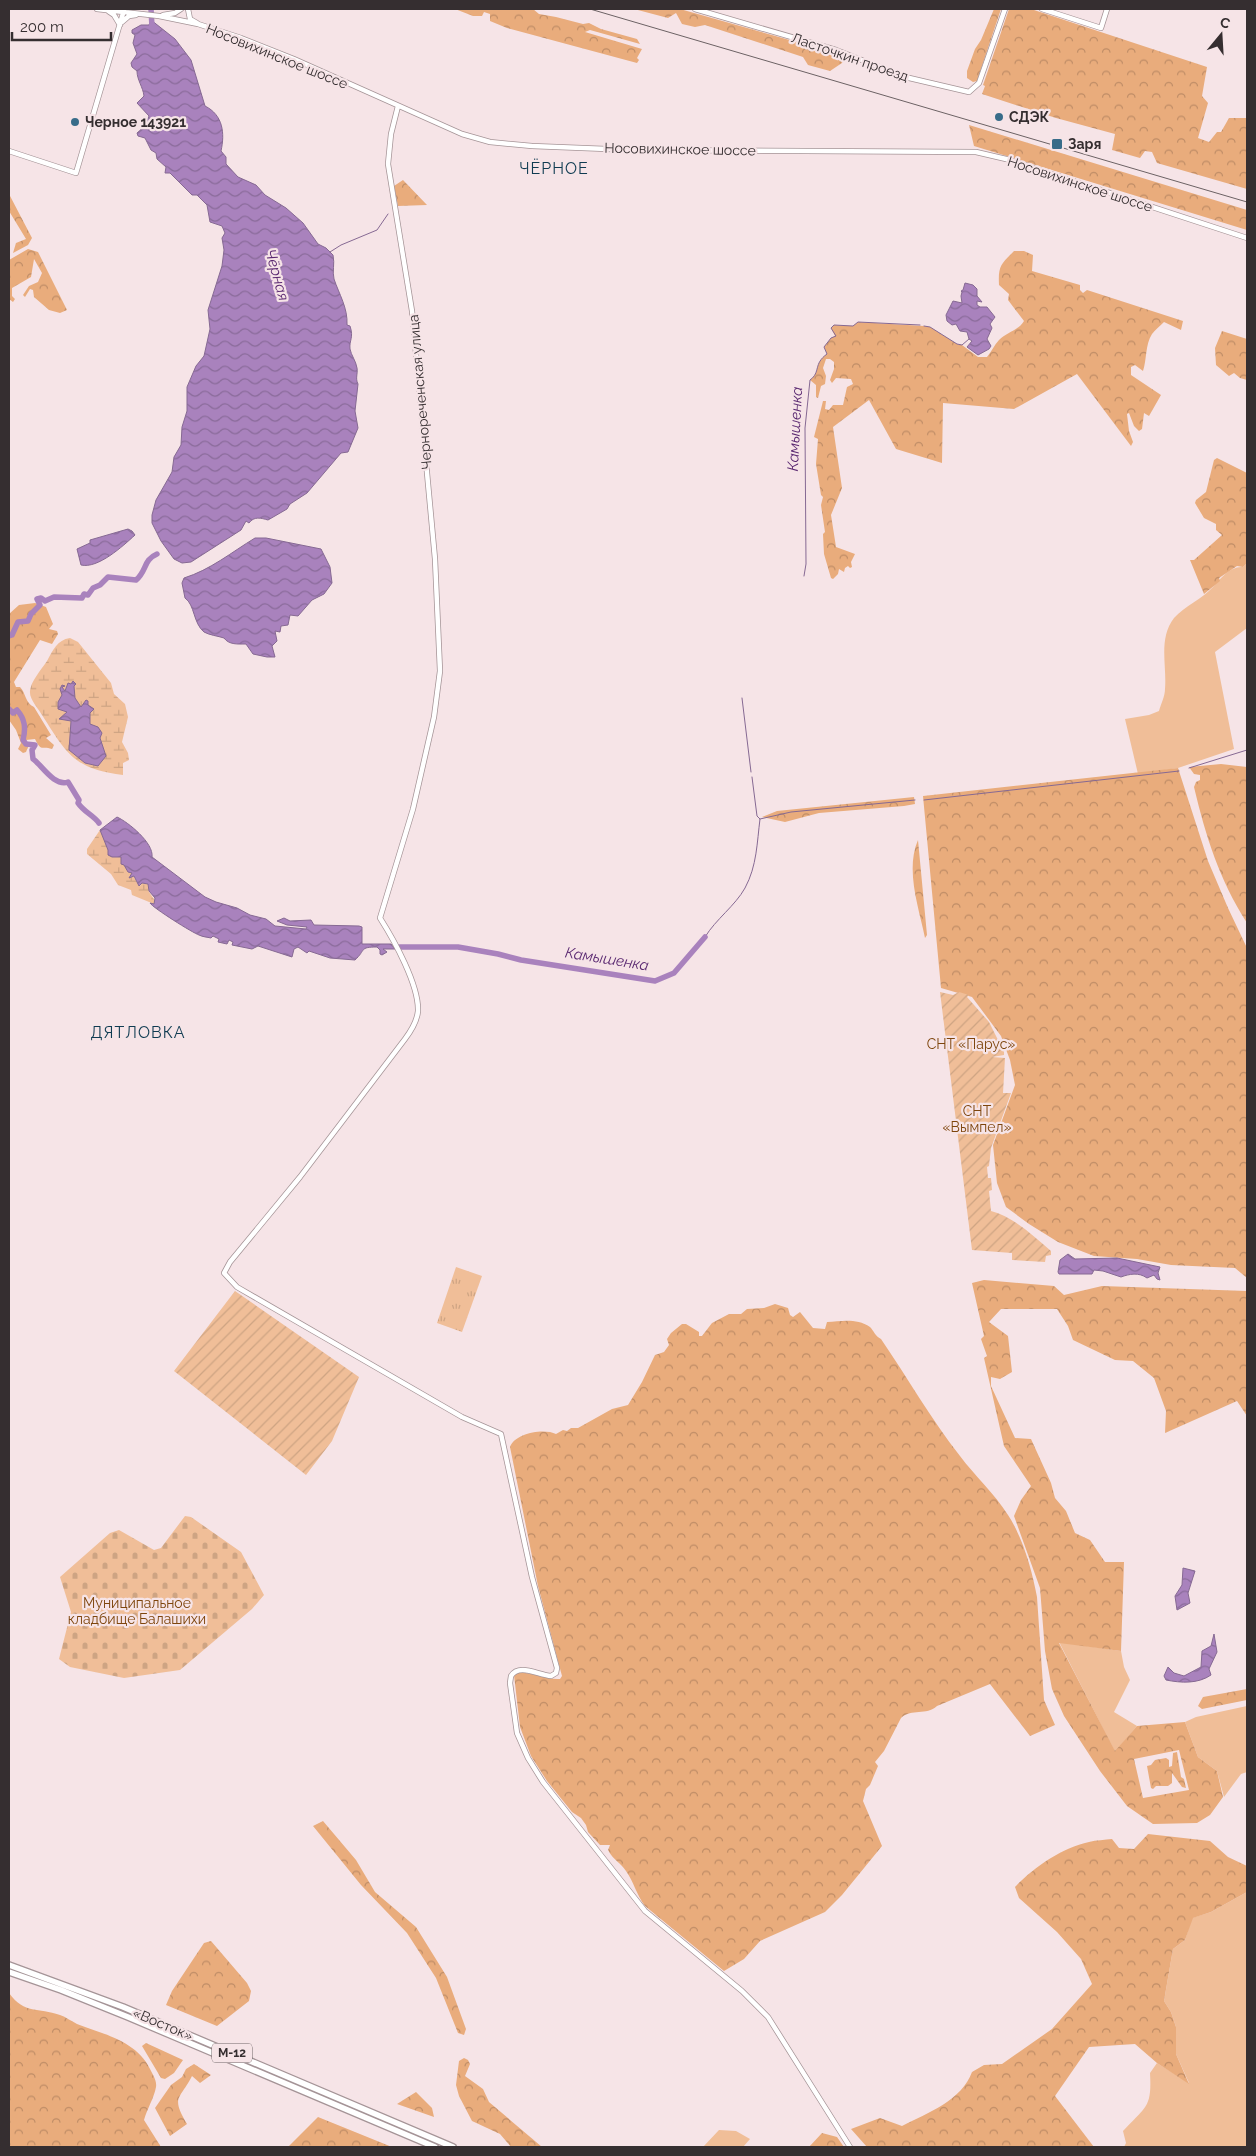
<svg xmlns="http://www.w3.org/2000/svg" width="1256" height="2156" font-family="Raleway,sans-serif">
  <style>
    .grass { fill: #f0be98 }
    .forest { fill: url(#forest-crowns); fill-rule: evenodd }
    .wetland { fill: url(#wetland-marsh) }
    .cemetery { fill: url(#cemetery-stones) }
    .park { fill: url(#park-tufts) }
    .garden { fill: url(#garden-furrows) }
    .water { fill: url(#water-waves); stroke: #866993 }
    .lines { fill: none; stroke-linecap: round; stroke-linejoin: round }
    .stream { stroke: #866993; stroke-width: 1 }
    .river { stroke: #a982bd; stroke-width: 5.5 }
    .secondary-casing { stroke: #a59497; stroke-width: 6 }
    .highway-casing { stroke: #a59497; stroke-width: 8 }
    .secondary { stroke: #fff; stroke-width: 4.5 }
    .highway { stroke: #fff; stroke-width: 5.5 }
    .rail { stroke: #6c6264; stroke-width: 1 }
    .poi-dot { fill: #386c89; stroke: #f6e4e7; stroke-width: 2 }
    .labels { text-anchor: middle; stroke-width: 4.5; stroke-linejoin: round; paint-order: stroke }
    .shield { fill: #f6e4e7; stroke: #6f6567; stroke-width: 1 }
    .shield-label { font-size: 12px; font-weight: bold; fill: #352e30 }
    .street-label { font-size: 14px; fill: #352e30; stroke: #f6e4e7 }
    .poi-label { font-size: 14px; font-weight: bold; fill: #352e30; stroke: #f6e4e7; text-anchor: start }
    .park-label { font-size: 14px; fill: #7e450c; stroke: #f6e4e7 }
    .water-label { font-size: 15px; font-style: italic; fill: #592770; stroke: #f6e4e7 }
    .quarter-label { font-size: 16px; letter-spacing: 1px; fill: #0f3b51; stroke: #f6e4e7 }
  </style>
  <defs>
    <pattern id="forest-crowns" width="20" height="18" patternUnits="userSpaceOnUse" patternTransform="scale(1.25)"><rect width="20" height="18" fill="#e9ac7c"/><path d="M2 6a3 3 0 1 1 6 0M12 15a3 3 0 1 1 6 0" fill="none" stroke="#be8c66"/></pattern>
    <pattern id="wetland-marsh" width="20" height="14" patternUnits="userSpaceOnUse" patternTransform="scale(1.25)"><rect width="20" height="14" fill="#f0be98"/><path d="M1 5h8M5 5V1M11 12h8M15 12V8" fill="none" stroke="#cea483"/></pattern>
    <pattern id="cemetery-stones" width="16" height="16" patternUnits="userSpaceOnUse" patternTransform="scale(1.25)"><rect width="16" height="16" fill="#f0be98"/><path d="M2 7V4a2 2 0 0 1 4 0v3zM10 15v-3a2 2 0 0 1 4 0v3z" fill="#cea483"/></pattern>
    <pattern id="park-tufts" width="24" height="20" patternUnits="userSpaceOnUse" patternTransform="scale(1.25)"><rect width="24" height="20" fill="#f0be98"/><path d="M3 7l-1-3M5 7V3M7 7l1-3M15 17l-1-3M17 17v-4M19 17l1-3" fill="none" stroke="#cea483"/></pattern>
    <pattern id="garden-furrows" width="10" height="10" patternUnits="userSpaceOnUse" patternTransform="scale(1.25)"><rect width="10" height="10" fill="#f0be98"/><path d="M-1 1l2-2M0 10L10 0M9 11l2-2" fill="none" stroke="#cea483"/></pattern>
    <pattern id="water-waves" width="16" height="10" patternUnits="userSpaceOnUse" patternTransform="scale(1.25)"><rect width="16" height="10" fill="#a982bd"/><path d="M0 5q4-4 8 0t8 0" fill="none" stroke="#8a6b9a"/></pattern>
  </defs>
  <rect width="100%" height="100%" fill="#f6e4e7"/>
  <path class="grass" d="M1247 563V628L1215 652 1234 749 1178 768 1138 774 1125 719 1149 715 1159 711C1161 704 1165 696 1165 689 1167 665 1158 639 1174 618 1185 606 1202 599 1213 587 1221 578 1230 566 1243 567Z
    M1059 1642 1121 1651 1124 1667 1130 1680 1114 1712 1137 1726 1115 1752Z
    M1247 1706V1772L1241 1774 1224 1797 1217 1771 1198 1757 1185 1722 1196 1717Z
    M1247 1892V2147H1124L1126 2143 1123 2131C1146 2106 1152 2108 1150 2073L1157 2063 1189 2083 1176 2054V2027L1171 2012 1164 2001 1173 1949 1185 1940 1192 1918 1211 1912Z
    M719 2130 736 2131 750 2139 743 2147H703Z"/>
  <path class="forest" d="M455 9H533L539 14 556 17 583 24 589 23 601 29 637 39 640 44 590 30 585 32 642 49 637 58 639 60 637 63 507 28 490 21V14L484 12 482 16H473Z
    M634 9H680L839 54 844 58 842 63 830 71 808 65 803 57 705 25 695 27 682 24 676 13 668 18Z
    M994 9H1001L977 81 973 82 967 78V71L975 49 981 40Z
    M1009 9H1031L1207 67 1202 96 1208 103 1198 138 1209 142 1217 132H1221L1229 118H1247V189L1157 163 1152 152 1145 151 1140 158 1112 150 1115 134 1056 118 982 94 985 86 983 85Z
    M969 125 1247 210V230L974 146Z
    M403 180 427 205 398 206 394 186Z
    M9 194 32 238 28 245 13 253 16 243 26 239 9 211Z
    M28 249 38 252 67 310 60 313 49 310 34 297 33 290 30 289 25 297 23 295 29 286 38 282 42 273 34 259 31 277 12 288V296L15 299 13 302 9 299V260Z
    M1014 251H1024L1033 255 1032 271 1080 285V290L1083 293 1087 290 1183 321 1181 330 1164 322C1160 326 1155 330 1152 334 1145 345 1147 359 1143 371L1135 365 1131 367V375L1161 395 1149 416 1144 413 1142 429 1139 431 1134 426 1129 413 1127 414 1129 431 1133 442 1131 446 1077 374 1014 409 943 403 942 463 896 449 869 400 833 427 842 488 831 515 836 547 855 554 851 562 852 567 850 568 848 566 845 568 844 572 839 569 838 574 833 579 831 578 824 554 823 534 825 532 821 505 823 497 821 495 816 464 818 439 814 437 823 401H826L825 409 829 410 833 405H843L847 387 853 384 851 379 836 378 832 383 830 380 834 369V362L830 359H826L823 368 826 376 825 384 821 386 818 398 816 397V385L810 380C821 372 813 364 827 354L824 347 831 338 835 336 831 328 834 325 853 326 858 322 924 326 930 327 957 344 962 345 978 357H987C992 351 994 345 999 340 1007 332 1019 330 1024 321L1008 300 1009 294 999 285C998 266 1001 264 1014 251Z
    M1222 331 1247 339V380L1240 378 1234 373 1229 376 1216 365 1215 348Z
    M1217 458 1247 473V563L1243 567 1237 566 1219 578 1220 581 1204 594 1190 560H1194L1222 535 1216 530V524L1204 518 1195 503 1196 500 1206 492 1214 460Z
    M35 603 46 607 53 624 49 629 57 631 58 634 52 644 40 640 14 682 16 687H20C26 693 25 703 34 707L51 735 46 738 54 745 52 749C41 745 42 753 35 739L26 740 28 747 26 752 23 753 18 749 21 743 16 730 9 720V614L19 605Z
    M1221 764 1247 767V923C1219 879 1206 837 1194 787L1196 782 1200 780V775L1194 774 1189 767Z
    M1178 768 1208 861 1228 908 1247 948V1278L1235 1268 1171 1265 1137 1259 1094 1256 1058 1242 1029 1224 1006 1207 997 1183 993 1145 1015 1085 1010 1060 1001 1036 972 997 941 988 923 796Z
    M914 797 915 804 904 806 819 813 785 822 762 817 777 811Z
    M918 840 927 935 925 938C919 908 905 870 918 840Z
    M984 1280 1054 1286 1064 1295 1102 1286 1247 1291V1416L1237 1401 1165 1433 1166 1411 1154 1378 1133 1361 1115 1360 1073 1340 1068 1326 1057 1309H1001L989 1322 1008 1336 1012 1372 1000 1379 991 1377V1386L1015 1438 1031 1439 1051 1483 1055 1498 1066 1511 1075 1533 1090 1540 1105 1562H1124L1121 1651 1059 1643 1115 1751 1137 1726 1185 1722 1198 1757 1217 1771 1223 1797 1210 1815 1197 1823 1153 1824 1127 1806 1100 1771 1064 1716 1052 1689 1045 1651 1040 1588 1014 1516 1021 1500 1031 1486 1004 1446 984 1358 987 1356 981 1339 984 1336 972 1283ZM1179 1750 1189 1790 1143 1798 1134 1759Z
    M775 1304 788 1308 790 1315 793 1317 800 1312 813 1328 825 1329 827 1322C842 1321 857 1318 870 1327 874 1331 875 1336 881 1339 907 1377 931 1419 960 1456 975 1476 994 1493 1008 1515 1023 1538 1032 1570 1037 1597L1044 1700 1055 1725 1030 1736 990 1684 937 1706C926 1716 912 1708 901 1718L884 1751 875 1762 878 1766 870 1785 866 1789 863 1801 882 1846 842 1895 825 1912 760 1941 744 1959 724 1971 645 1906C636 1894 634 1882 626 1871 620 1862 614 1861 608 1850L610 1845H600L588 1832 586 1825 581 1818 572 1812 547 1781 531 1756 520 1727 514 1675 516 1673C532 1671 544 1680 560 1679L562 1676 538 1586 510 1447C515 1433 544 1428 556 1434L563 1430 567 1431 571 1428H578L612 1409 628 1405 642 1382 655 1355 664 1352 669 1345 667 1339 671 1333 682 1324H686L699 1332V1336H702L712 1323 729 1314H741L747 1309 764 1308Z
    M1247 1689V1700L1202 1709 1198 1706 1203 1697Z
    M1177 1752 1181 1777 1184 1779 1186 1788 1182 1787 1172 1773V1783L1168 1786H1156L1153 1789 1151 1788 1147 1766 1151 1765 1155 1760 1166 1758 1169 1760V1767L1172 1766 1173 1753Z
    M323 1821 356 1860 375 1892 416 1927 447 1977 466 2029 464 2035 458 2033 436 1978 407 1933 361 1885 313 1826Z
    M1148 1834 1210 1841 1228 1857 1247 1866V1892L1211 1912 1193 1918 1185 1940 1173 1949 1164 2001 1171 2012 1176 2027V2054L1189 2084 1157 2063 1135 2044 1089 2047 1055 2096 1094 2147H867L851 2129 880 2118 902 2126C928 2113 962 2100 972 2072L984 2065 1002 2064 1052 2029 1092 1984 1081 1959 1057 1932 1019 1898 1015 1887C1034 1867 1062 1848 1089 1842 1096 1840 1105 1840 1112 1839L1119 1848 1134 1849Z
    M211 1941 247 1983 251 1991 249 2001 217 2026 166 2005 172 1991 204 1943Z
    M9 1993C25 2015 38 2007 60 2015 66 2017 71 2021 77 2024 103 2034 137 2041 150 2069 153 2075 157 2081 156 2087 154 2098 147 2109 144 2120L161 2147H9Z
    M146 2043 183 2060 174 2073 165 2079 161 2078 142 2046Z
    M464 2058 468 2060 470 2064 465 2076 483 2089 489 2102 542 2147H511L500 2134 472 2121 459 2096 456 2085 459 2061Z
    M194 2064 211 2075 200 2083 192 2076C179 2101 171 2096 187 2124L170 2136 155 2108 171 2085 182 2077 186 2069Z
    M416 2092 432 2108 434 2117 397 2104Z
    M318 2117 392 2147H288Z
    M822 2133 837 2137 844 2147H809Z"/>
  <path class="wetland" d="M70 638 78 642 111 683 114 694 125 704 128 717 122 742 128 753 129 760 123 763V775C74 769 67 754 42 715 38 708 29 699 30 691 31 681 41 670 47 661 53 650 57 640 70 638Z
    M100 830 112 857H121L124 865 133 873 130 878 133 876 140 886 142 883 148 884 149 892 156 902 154 904 132 895 131 890 118 885 111 874 87 854V849Z"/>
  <path class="cemetery" d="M185 1516 191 1517 241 1552 264 1595 252 1609 180 1670 124 1678 70 1667 59 1659 71 1612 60 1577 110 1533 119 1530 154 1550 161 1548Z"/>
  <path class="park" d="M456 1267 482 1276 462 1332 437 1323Z"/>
  <path class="garden" d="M940 992 953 995 959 992 969 995 967 997 989 1022 1004 1052V1055L992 1057 1005 1058 1003 1093H1011L991 1148 989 1166 987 1167 988 1178H991L992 1190 989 1191 991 1211C1014 1217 1033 1236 1051 1251V1255L1046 1256 1045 1262 1012 1260V1253L972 1250Z
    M235 1291 359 1377 332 1441 306 1475 174 1371Z"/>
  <path class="water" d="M151 20 175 39 191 60 205 106C223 115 225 133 221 151L226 157V164L238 177 256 185 265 195 286 208 303 223 318 244 326 248 333 255C335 264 332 271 334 279 339 294 348 308 347 325L350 326C354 338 349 340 350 349 351 355 356 361 357 368 358 374 355 378 358 384L355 411 358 428 348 452 341 453 307 493 290 504 287 509 268 520C261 518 254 516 249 523L246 521 241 530 191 562 182 563 174 559 161 541 152 523V515L156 500 172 472 174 457 181 445 182 427 187 411V387L196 366 204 356 210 329 208 310 222 266 224 250 222 238 225 233 222 226 210 222 207 205 197 195H192L170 173H165L166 167 157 159 156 153 151 150 145 138 138 136 137 133 145 126 149 116 137 103 144 96C143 87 137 80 137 71L132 67 131 63 137 54 133 43 135 35 132 33V30L141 25H149Z
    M965 283 973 285 977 289V296L982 302 977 301V305L980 307H987L995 317 990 324 992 328 987 339 991 346 989 349 978 355 967 347 972 341 969 339 967 332 960 331 956 324 952 325 947 321 946 315 953 301 962 303 961 296 962 292 961 291 963 290Z
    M128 529 132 531 135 535C123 546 98 569 81 565L77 549 90 543V540Z
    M255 538H266L321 549 330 567 332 583 324 594 312 600 298 616 290 615 288 625 281 626 280 632 275 631 277 641 272 646 275 657H267L253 654 246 644C238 644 229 645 224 638 218 636 209 635 204 632 193 623 195 605 185 598L182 583 184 578C210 570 232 552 255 538Z
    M73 681 76 684 74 686 75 698 81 707 86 700 88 701V705L94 709 90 713V724L98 727 102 733 100 738 106 756 98 766 85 763 69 750 71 721 59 719 67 712 58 709V702L62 695 60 689 62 685 65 686 62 687 65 691 68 683 71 684Z
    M117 817C128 822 154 843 152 857L205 897 216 902 237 908 250 915 266 919 275 926 306 929 307 927 287 925 277 921 284 918 290 921 311 920 314 925 359 926 362 927V944H391L395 949H383L387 952 382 955 380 954V950L377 947C359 947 366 950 355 960L330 958 309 951 307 953 298 947 294 949 292 957 258 946 252 949 232 945 233 942 229 940 227 944 218 942 219 939 213 936 211 938C207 937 203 937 199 935 193 933 153 908 150 903L154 904 155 898 149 891 148 884 142 883 139 886 134 876 129 878 132 873 128 872 124 865 121 864V857H112L108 855V850L100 830Z
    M1068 1254 1075 1259 1117 1258 1160 1267 1158 1273 1160 1280 1157 1279 1154 1275 1147 1278C1139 1272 1129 1274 1121 1277L1103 1271 1094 1270 1092 1274H1059L1058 1272 1060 1260Z
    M1183 1568 1195 1571 1188 1593 1190 1603 1177 1610 1175 1596 1182 1585Z
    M1214 1634 1217 1652 1209 1669 1211 1675C1198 1684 1181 1683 1166 1680L1164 1676 1168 1667 1174 1673 1184 1676 1201 1667 1202 1651 1211 1646Z"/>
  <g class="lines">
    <path class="stream" d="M330 252 341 245 377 230 388 214
      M924 326 930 327 957 344 962 345 969 339
      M804 576 806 564 805 428 810 380C821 372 813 364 827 354L824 347 831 338 836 336 831 328 834 325 853 326 858 322 920 325
      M742 698 751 772
      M1189 768 1247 750
      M924 800 1179 771
      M760 819 791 812 915 800
      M705 937C716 919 735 906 745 888 757 866 757 842 760 819L757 816 752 777"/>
    <path class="river" d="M151 9 152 27
      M9 636 12 635 18 622 28 621 31 614 40 605 37 599 41 598 45 601 54 597 82 598 84 594 88 595 93 588 100 585 108 577 136 580C147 571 143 560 157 554
      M9 709 13 713 17 710C25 719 26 728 23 740L26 744 35 745 32 750 33 759C41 764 54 787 68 782L79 800 78 803C84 812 93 815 99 823
      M400 947H458L498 954 521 960 655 981 674 973 705 937"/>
    <defs>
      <path id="secondary" d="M97 9 159 16 198 24 241 38 294 59 462 134 490 142 532 146 632 150 976 152 1006 159 1247 238
        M188 9 190 19 197 23
        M695 9 836 50 905 77 969 92 979 83 1005 9
        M1042 9 1101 28 1107 9
        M108 11 114 15 120 25
        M163 15 175 13 181 9
        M122 22 129 16 136 15
        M398 106 391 134 388 164 412 311 435 559 440 671 434 717 413 809 380 918C394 940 419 985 418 1011 417 1022 411 1031 405 1039L300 1177 230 1262 224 1273 237 1287 462 1417 501 1434 532 1577 557 1668 556 1673 551 1676C538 1675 519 1663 511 1676L510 1683 517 1733 528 1758 543 1782 645 1911 742 1991 768 2017 850 2147
        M9 151 76 173 124 10"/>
      <path id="highway" d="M9 1965 123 2007 453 2147
        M9 1972 61 1990 128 2017 435 2147"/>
    </defs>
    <use href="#secondary" class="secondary-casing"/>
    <use href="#highway" class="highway-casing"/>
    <use href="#secondary" class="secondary"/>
    <use href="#highway" class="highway"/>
    <path class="rail" d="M590 9 1247 202"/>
  </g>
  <g class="poi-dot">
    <circle cx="999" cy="117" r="5"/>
    <circle cx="75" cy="122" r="5"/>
    <rect x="1051" y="138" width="12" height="12" rx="2.5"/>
  </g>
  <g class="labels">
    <rect class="shield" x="212" y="2043.5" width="40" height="19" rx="4"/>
    <g class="shield-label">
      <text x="232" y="2057">М-12</text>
    </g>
    <g class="street-label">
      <text transform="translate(277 56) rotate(22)" y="5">Носовихинское шоссе</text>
      <text transform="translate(850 57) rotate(19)" y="5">Ласточкин проезд</text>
      <text transform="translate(680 149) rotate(1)" y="5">Носовихинское шоссе</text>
      <text transform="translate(1080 184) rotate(18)" y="5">Носовихинское шоссе</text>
      <text transform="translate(420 392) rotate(-95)" y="5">Чернореченская улица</text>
      <text transform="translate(163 2024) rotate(23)" y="5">«Восток»</text>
    </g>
    <g class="poi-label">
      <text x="1009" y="122">СДЭК</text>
      <text x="85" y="127">Черное 143921</text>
      <text x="1068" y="149">Заря</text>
    </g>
    <g class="park-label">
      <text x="971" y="1049">СНТ «Парус»</text>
      <text x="977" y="1116">СНТ<tspan x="977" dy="16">«Вымпел»</tspan></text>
      <text x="137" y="1608">Муниципальное<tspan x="137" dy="16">кладбище Балашихи</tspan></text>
    </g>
    <g class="water-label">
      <text transform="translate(277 275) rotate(74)" y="5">Чёрная</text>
      <text transform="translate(795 429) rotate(-87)" y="5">Камышенка</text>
      <text transform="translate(607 959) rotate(9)" y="5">Камышенка</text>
    </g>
    <g class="quarter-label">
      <text x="554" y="174">ЧЁРНОЕ</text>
      <text x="138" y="1038">ДЯТЛОВКА</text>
    </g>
  </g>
  <rect width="1256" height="2156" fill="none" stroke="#352e30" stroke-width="20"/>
  <g transform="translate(1221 35) rotate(18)" stroke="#f6e4e7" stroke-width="4" paint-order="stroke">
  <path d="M0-4L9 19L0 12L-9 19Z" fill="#352e30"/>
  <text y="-8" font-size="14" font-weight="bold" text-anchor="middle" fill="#352e30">С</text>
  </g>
  <path d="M12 32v8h99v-8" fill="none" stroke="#352e30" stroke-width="2.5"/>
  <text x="20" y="32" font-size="15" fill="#352e30" stroke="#f6e4e7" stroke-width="4" paint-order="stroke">200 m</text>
</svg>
